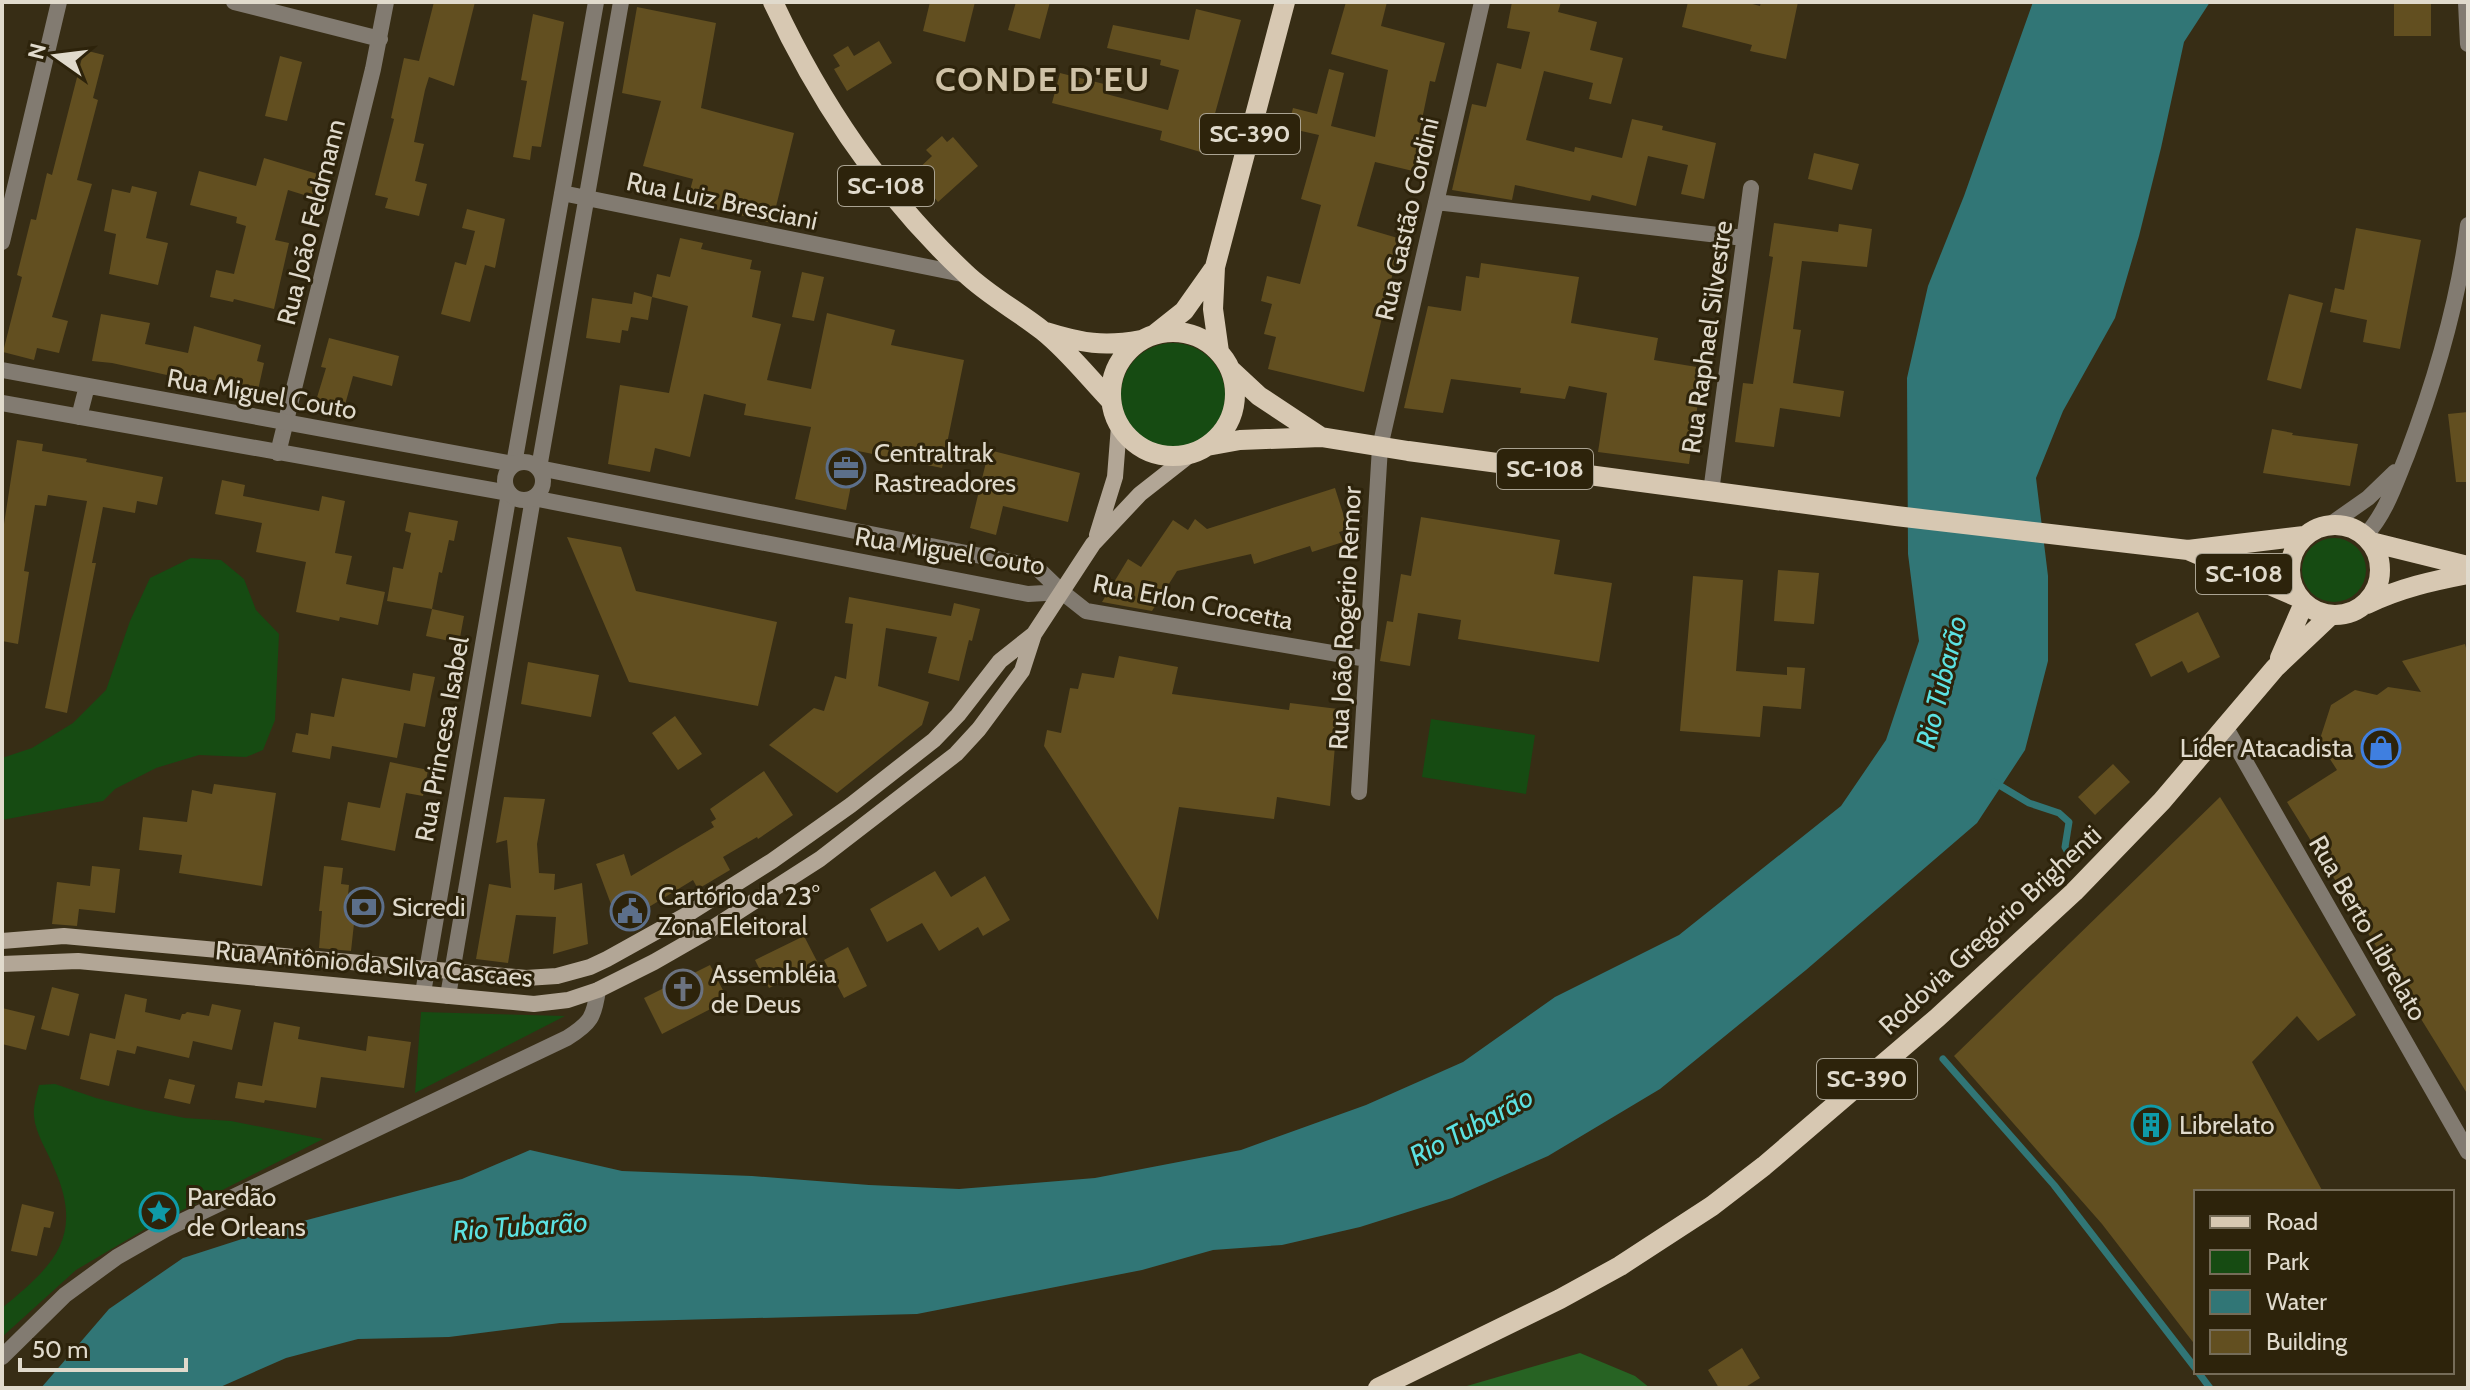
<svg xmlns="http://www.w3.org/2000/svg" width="2470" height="1390" font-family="Cabin,sans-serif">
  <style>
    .green { fill: #164b12 }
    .forest { fill: #276323 }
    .water { fill: #317676 }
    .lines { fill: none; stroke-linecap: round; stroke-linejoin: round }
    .stream { stroke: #317676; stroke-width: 7 }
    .building { fill: #624f20 }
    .minor { stroke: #827b71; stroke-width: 16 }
    .tertiary { stroke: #827b71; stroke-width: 16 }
    .secondary { stroke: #b2a696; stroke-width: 16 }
    .primary { stroke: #d7c8b2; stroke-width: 20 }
    .labels { text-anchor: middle; stroke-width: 6; stroke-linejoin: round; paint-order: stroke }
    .shield { fill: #2d230b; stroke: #aaa392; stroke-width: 2 }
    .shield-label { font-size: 24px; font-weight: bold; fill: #e0dacc }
    .street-label { font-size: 26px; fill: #e0dacc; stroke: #2d230b }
    .poi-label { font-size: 26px; fill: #e0dacc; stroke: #2d230b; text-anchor: start }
    .water-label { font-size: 28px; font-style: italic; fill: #5ce2e2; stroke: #2d230b }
    .district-label { font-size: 34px; font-weight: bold; letter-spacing: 2px; fill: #cfc2a7; stroke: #2d230b }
  </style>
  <rect width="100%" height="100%" fill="#372d15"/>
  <path class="green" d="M1121 395a52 52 0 1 1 104 0a52 52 0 1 1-104 0Z
    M2302 570a32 32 0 1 1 64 0a32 32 0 1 1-64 0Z
    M191 558 221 560 244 579 256 610 279 634 275 720 263 750 246 757 199 755 156 768 115 789 103 801 2 820V758L32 748 73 723 106 690 130 621 150 578Z
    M1431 719 1535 735 1526 794 1422 777Z
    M421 1012 565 1016 415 1093Z
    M55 1084 96 1098 140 1109 185 1118 231 1121 323 1139 147 1228 76 1270 2 1337V1308C53 1266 85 1237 54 1168 48 1152 35 1133 34 1116 33 1106 37 1094 39 1085Z"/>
  <path class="forest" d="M1580 1353 1635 1376 1650 1388H1460Z"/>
  <path class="water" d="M2033 2H2210L2184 42 2161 148 2139 236 2115 318 2063 411 2036 478 2048 576V661L2025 750 1977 823 1806 970 1660 1089 1548 1156 1452 1198 1360 1227 1282 1245 1213 1250 1142 1270 917 1314 560 1323 449 1337 358 1339 286 1358 218 1388H41L109 1309 183 1258 273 1229 462 1179 530 1150 622 1171 752 1176 869 1185 959 1189 1095 1178 1241 1150 1366 1105 1463 1062 1555 997 1679 935 1841 806 1886 740 1919 641 1908 554 1907 378 1928 286 1964 196Z"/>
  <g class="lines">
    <path class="stream" d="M1994 782 2029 803 2059 813 2069 822 2065 847 2070 856
      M1943 1059 2054 1185 2196 1369
      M2198 1372 2210 1388"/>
  </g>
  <path class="building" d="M434 2H475L454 86 429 77 425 90 414 142 424 144 415 181 427 184 419 216 385 208 388 198 375 195 394 119 391 118 404 58 419 61Z
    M930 2H975L965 42 923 31Z
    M1016 2H1050L1040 39 1008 30Z
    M1346 2H1387L1381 26 1445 43 1435 82 1430 81 1416 148 1419 149 1413 171 1375 162 1357 226 1401 239 1364 392 1268 369 1276 337 1264 334 1272 304 1261 301 1267 276 1300 284 1321 205 1301 199 1319 135 1288 128 1293 108 1317 114 1329 69 1344 73 1331 126 1375 137 1388 70 1331 54Z
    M1512 2H1561L1558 12 1597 22 1590 50 1623 58 1611 104 1589 99 1593 83 1544 71 1526 140 1574 152 1575 147 1622 158 1632 119 1663 126 1662 130 1716 143 1704 199 1681 194 1688 165 1648 156 1636 206 1592 195 1590 201 1515 185 1512 200 1452 190 1472 104 1486 107 1497 63 1521 69 1530 32 1507 28Z
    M1688 2H1745L1760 6 1761 2H1798L1786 59 1750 51 1752 45 1682 27Z
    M2394 2H2431V36H2394Z
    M637 7 716 23 701 108 794 133 772 223 687 202 693 179 643 166 661 101 622 93Z
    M1196 9 1241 20 1204 153 1160 140 1162 131 1052 103 1060 73 1108 85 1106 94 1168 110 1179 70 1160 65 1161 60 1107 48 1113 25 1189 40Z
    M533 14 564 22 541 147 532 146 530 160 513 157 527 81 521 80Z
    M879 41 892 63 847 91 834 69 840 66 833 55 848 46 854 56Z
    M84 50 104 55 93 98 98 100 77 180 92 184 52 317 68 321 59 353 37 348 34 360 3 352 22 277 17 275 31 219 36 220 47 173 52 175Z
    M280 56 302 62 287 121 265 116Z
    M942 136 947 142 953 137 978 166 938 202 914 173 932 156 926 150Z
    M1814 153 1859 164 1852 190 1808 179Z
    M264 158 321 175 314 198 288 190 275 240 289 243 274 309 234 299 233 302 210 297 216 270 234 274 246 226 236 223 237 217 190 205 199 171 256 186Z
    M132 186 157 192 146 238 168 243 158 285 109 274 116 234 104 231 112 189 130 193Z
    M467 209 505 219 495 268 485 265 470 322 441 314 455 262 466 265 475 231 462 228Z
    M1774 223 1838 232 1839 224 1872 229 1867 267 1802 261 1793 329 1801 330 1793 383 1844 391 1840 417 1780 408 1774 447 1735 442 1743 383 1753 384 1773 257 1769 256Z
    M2356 228 2421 240 2400 349 2363 342 2367 320 2330 312 2335 288 2344 290Z
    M680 238 703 243 701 249 752 260 750 269 761 271 752 317 781 324 767 380 811 389 827 313 895 330 891 345 964 360 942 468 858 451 846 510 795 499 811 427 744 415 746 404 704 394 690 457 655 448 650 472 608 464 620 385 669 393 688 306 652 297 657 274 670 277Z
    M1481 263 1579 277 1571 323 1658 338 1654 360 1703 368 1689 464 1598 452 1607 393 1569 386 1565 399 1520 393 1521 388 1451 379 1443 413 1404 408 1428 306 1461 311 1466 276 1479 278Z
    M802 272 824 277 814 321 792 317Z
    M634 292 652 297 648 320 631 317 628 331 622 330 620 343 586 338 592 298 632 304Z
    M2289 294 2323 303 2301 389 2267 380Z
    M101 314 150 323 145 344 188 353 194 326 261 345 257 361 264 363 258 390 209 379 208 384 112 363 92 361Z
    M329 338 399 356 392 386 353 376 343 412 315 404 326 368 321 367Z
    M2468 412V482H2456L2448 414Z
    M2272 429 2293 433 2292 435 2358 444 2350 486 2263 473Z
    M17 440 43 444 42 451 87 459 86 462 163 477 157 505 137 501 135 513 103 507 92 563H96L67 713 45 708 87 501 48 495 46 506 35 505 24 571 29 572 18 644 2 641V537Z
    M989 450 1080 473 1068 522 1003 506 996 535 970 528Z
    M222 480 245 485 243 496 319 511 322 496 345 501 335 553 352 556 346 584 385 592 378 625 340 617 339 621 296 612 306 562 256 552 262 523 215 514Z
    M1335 488 1348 529 1339 532 1343 542 1312 552 1310 546 1254 564 1251 554 1177 571 1152 611 1102 602 1128 559 1141 567 1173 520 1188 530 1195 519 1207 529Z
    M409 512 458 521 454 541 449 540 442 573 439 572 432 609 387 601 393 567 403 569 411 533 405 531Z
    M1421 517 1560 540 1554 574 1612 583 1599 662 1458 639 1461 620 1418 613 1410 666 1380 661 1387 621 1393 622 1401 574 1411 576Z
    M567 537 621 547 636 591 777 622 758 706 629 682Z
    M1778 570 1819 573 1814 624 1774 621Z
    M1693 576 1743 580 1736 671 1787 675V667L1805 668 1801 709 1763 706 1760 737 1680 731Z
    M849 597 951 616 954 603 980 609 972 641 969 640 959 681 928 673 937 637 886 628 878 686 929 702 922 725 837 793 769 745 814 708 824 711 835 676 846 679 853 624 845 623Z
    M432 609 464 616 459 643 426 636Z
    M2198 612 2220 657 2188 673 2182 661 2151 677 2135 644Z
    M2465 644 2468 656V1095L2287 802 2337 770 2319 742 2331 705 2355 690 2377 695 2388 687 2421 692 2402 661Z
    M1119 656 1178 667 1172 694 1289 710 1290 703 1338 709 1330 806 1277 797 1274 819 1179 807 1158 920 1044 746 1047 730 1061 733 1070 688 1078 689 1082 673 1114 678Z
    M528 662 599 675 591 717 521 704Z
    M413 673 435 677 431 696 425 727 404 723 397 758 332 746 330 759 292 752 296 733 308 735 311 713 334 717 342 678 410 691Z
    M675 716 702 754 678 770 652 733Z
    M390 762 428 770 423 796 406 793 395 851 341 840 348 802 380 808Z
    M2113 764 2130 782 2095 815 2078 797Z
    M764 771 793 815 758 839 757 837 723 857 730 870 698 889 693 880 644 910 645 913 618 923 596 864 624 854 631 876 714 827 711 822 716 819 710 809Z
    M214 784 276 793 262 886 179 873 182 855 139 850 143 817 187 822 192 790 212 794Z
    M504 797 545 799 537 844 539 873 555 874 554 890 582 883 588 944 553 954 556 917 516 915 508 963 476 959 489 884 511 888 507 840 496 843Z
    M2220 797 2356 1015 2318 1041 2297 1016 2252 1062 2323 1192H2196V1346L2102 1224 1954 1056Z
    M92 866 120 869 115 913 79 909 77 926 52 924 57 882 90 886Z
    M324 866 343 868 341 884 349 885 348 895 357 896 351 951 319 948 322 911H319Z
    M935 871 951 897 985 876 1010 920 983 936 978 927 939 951 922 923 887 942 870 909Z
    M804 936 820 967 799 977 797 974 769 988 755 960Z
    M848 947 867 986 844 998 824 960Z
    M710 965 728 1000 662 1034 644 998Z
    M52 987 79 994 69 1036 41 1029Z
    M125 994 147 999 145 1012 180 1020 182 1014H185L187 1012 209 1016 212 1004 241 1010 232 1050 193 1041 189 1058 137 1046 135 1054 117 1050 109 1086 80 1079 90 1033 115 1039Z
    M2 1008 35 1016 26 1050 2 1044Z
    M274 1022 300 1027 298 1039 366 1051 368 1036 411 1042 404 1088 321 1077 316 1108 265 1100 264 1103 235 1098 238 1082 262 1086Z
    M169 1079 195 1085 190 1104 164 1098Z
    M22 1204 54 1212 50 1228 44 1227 37 1256 11 1251Z
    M1742 1348 1760 1378 1744 1388H1719L1708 1370Z"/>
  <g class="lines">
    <path class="minor" d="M234 2 380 39
      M562 193 967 275
      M1436 202 1744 238
      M2 242 59 2
      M278 453 373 69 386 2
      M514 464 596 2
      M539 468 621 2
      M1711 492 1751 188
      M1062 592 1086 611 1367 659
      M2226 728 2468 1152
      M1359 792 1380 447 1482 2
      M423 993 509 493
      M448 996 533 498
      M2 1357 65 1295 117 1257 166 1229 567 1038C591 1023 594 1017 598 990"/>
    <path class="tertiary" d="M2466 2 2468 44
      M2 370 514 464
      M2 403 509 493
      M79 417 87 386
      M505 481a19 19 0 1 1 38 0a19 19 0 1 1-38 0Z
      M539 468 1036 567 1062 592
      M533 498 1028 594 1062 592
      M2331 524 2368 498 2395 472
      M2365 536C2386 513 2395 484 2407 455 2435 381 2458 304 2468 225"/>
    <path class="secondary" d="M1097 535 1115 477 1119 426
      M2 941 64 936 526 978 557 976 590 967 607 959 688 914 772 861 851 805 934 740 958 715 1000 661 1034 634
      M2 964 78 961 534 1004 568 1000 598 990 654 962 708 931 820 859 956 754 979 729 1022 671 1034 634 1093 544 1140 494 1191 454"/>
    <path class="primary" d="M773 2C820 103 884 197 965 273 989 296 1018 311 1043 331 1068 351 1089 378 1111 401
      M1111 394a62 62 0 1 1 124 0a62 62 0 1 1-124 0Z
      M1046 332C1081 343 1104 347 1141 340
      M1155 334 1184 311 1213 270
      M1219 352 1213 309 1215 267 1285 2
      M1231 370 1259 396 1321 437
      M1207 446 1240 440 1321 437 1408 451 1896 516 2188 550 2304 536
      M2290 570a45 45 0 1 1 90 0a45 45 0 1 1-90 0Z
      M2371 542 2468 566
      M2188 550 2300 598
      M2367 604C2400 588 2432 581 2468 574
      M2280 658 2304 603
      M1378 1388 1560 1299 1620 1266 1712 1206 1764 1166 1937 1018 2074 892 2162 801 2275 668 2331 615"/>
  </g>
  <defs>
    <symbol id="office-ring" viewBox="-11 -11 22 22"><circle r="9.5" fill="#2d230b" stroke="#5c6f8a" stroke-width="1.5"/><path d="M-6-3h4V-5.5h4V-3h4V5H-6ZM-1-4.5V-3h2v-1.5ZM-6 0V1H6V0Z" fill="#5c6f8a"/></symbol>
    <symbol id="shop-ring" viewBox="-11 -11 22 22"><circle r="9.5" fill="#2d230b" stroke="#3f7fe0" stroke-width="1.5"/><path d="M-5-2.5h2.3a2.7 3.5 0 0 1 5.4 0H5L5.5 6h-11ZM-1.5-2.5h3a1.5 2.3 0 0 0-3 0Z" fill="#3f7fe0"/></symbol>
    <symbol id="bank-ring" viewBox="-11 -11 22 22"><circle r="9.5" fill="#2d230b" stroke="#5c6f8a" stroke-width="1.5"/><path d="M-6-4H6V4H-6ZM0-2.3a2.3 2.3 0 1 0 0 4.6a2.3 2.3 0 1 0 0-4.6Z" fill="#5c6f8a"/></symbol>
    <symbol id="civic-ring" viewBox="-11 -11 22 22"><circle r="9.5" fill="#2d230b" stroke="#5c6f8a" stroke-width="1.5"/><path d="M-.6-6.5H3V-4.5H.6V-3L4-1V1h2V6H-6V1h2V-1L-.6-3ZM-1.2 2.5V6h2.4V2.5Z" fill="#5c6f8a"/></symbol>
    <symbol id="church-ring" viewBox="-11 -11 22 22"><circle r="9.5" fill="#2d230b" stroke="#6b7280" stroke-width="1.5"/><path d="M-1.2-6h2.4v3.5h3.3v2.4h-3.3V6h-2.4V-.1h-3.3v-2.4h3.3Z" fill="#6b7280"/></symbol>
    <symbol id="building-ring" viewBox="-11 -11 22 22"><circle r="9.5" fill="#2d230b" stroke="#0f9aa8" stroke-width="1.5"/><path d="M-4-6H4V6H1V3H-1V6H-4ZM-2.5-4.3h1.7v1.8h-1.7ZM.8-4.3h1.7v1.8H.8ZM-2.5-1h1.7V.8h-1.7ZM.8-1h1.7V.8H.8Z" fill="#0f9aa8"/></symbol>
    <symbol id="sight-ring" viewBox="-11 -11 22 22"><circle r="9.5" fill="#2d230b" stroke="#0f9aa8" stroke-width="1.5"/><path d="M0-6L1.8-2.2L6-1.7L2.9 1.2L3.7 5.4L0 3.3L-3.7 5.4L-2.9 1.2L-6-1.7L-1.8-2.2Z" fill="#0f9aa8"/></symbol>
  </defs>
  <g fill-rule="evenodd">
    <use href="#office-ring" x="824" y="446" width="44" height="44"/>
    <use href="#shop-ring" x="2359" y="726" width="44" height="44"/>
    <use href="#bank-ring" x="342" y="885" width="44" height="44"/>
    <use href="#civic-ring" x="608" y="889" width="44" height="44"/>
    <use href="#church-ring" x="661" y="967" width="44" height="44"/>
    <use href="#building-ring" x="2129" y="1103" width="44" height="44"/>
    <use href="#sight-ring" x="137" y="1190" width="44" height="44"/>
  </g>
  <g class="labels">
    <g class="shield">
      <rect x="1200" y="114" width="100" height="40" rx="6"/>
      <rect x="838" y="166" width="96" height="40" rx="6"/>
      <rect x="1497" y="449" width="96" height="40" rx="6"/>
      <rect x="2196" y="554" width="96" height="40" rx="6"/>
      <rect x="1817" y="1059" width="100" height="40" rx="6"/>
    </g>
    <g class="shield-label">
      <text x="1250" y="142">SC-390</text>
      <text x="886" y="194">SC-108</text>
      <text x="1545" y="477">SC-108</text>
      <text x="2244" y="582">SC-108</text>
      <text x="1867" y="1087">SC-390</text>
    </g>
    <g class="street-label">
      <text transform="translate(722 201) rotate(12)" y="9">Rua Luiz Bresciani</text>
      <text transform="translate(1407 219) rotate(-77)" y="9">Rua Gastão Cordini</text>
      <text transform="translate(311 222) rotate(-76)" y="9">Rua João Feldmann</text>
      <text transform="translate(1707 337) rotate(-82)" y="9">Rua Raphael Silvestre</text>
      <text transform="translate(262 394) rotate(10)" y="9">Rua Miguel Couto</text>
      <text transform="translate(950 551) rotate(9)" y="9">Rua Miguel Couto</text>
      <text transform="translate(1193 602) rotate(11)" y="9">Rua Erlon Crocetta</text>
      <text transform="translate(1345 618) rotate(-87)" y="9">Rua João Rogério Remor</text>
      <text transform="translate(442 739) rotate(-80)" y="9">Rua Princesa Isabel</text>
      <text transform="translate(2368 928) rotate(60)" y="9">Rua Berto Librelato</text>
      <text transform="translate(1990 930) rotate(-43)" y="9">Rodovia Gregório Brighenti</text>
      <text transform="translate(374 964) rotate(5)" y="9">Rua Antônio da Silva Cascaes</text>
    </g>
    <g class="poi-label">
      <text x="874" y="462">Centraltrak<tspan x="874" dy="30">Rastreadores</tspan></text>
      <text x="2353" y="757" text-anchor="end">Líder Atacadista</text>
      <text x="658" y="905">Cartório da 23°<tspan x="658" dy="30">Zona Eleitoral</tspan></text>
      <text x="392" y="916">Sicredi</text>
      <text x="711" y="983">Assembléia<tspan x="711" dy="30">de Deus</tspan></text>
      <text x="2179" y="1134">Librelato</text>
      <text x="187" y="1206">Paredão<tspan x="187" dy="30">de Orleans</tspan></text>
    </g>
    <g class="water-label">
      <text transform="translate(1941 682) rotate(-76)" y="10">Rio Tubarão</text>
      <text transform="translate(1471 1126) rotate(-28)" y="10">Rio Tubarão</text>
      <text transform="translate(520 1226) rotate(-4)" y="10">Rio Tubarão</text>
    </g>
    <g class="district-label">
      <text x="1043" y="91">CONDE D'EU</text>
    </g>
  </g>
  <rect width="2470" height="1390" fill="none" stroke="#e0dacc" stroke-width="8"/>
  <rect x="2194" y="1190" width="260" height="184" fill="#2d230b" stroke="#756c58" stroke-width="2"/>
  <rect x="2210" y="1216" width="40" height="12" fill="#d7c8b2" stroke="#756c58" stroke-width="2"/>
  <text x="2266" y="1230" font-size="24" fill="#e0dacc">Road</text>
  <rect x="2210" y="1250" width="40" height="24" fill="#164b12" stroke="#756c58" stroke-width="2"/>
  <text x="2266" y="1270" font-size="24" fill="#e0dacc">Park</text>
  <rect x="2210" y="1290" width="40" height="24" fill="#317676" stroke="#756c58" stroke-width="2"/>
  <text x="2266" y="1310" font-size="24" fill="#e0dacc">Water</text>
  <rect x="2210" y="1330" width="40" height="24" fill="#624f20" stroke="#756c58" stroke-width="2"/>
  <text x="2266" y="1350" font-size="24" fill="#e0dacc">Building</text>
  <g transform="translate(56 56) rotate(284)" stroke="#2d230b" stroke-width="6" paint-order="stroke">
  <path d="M0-6L14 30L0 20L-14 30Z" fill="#e0dacc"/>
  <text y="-12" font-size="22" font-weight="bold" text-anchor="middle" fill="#e0dacc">N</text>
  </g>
  <path d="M20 1358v12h166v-12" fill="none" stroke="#e0dacc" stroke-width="4"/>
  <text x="32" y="1358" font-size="24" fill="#e0dacc" stroke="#2d230b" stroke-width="6" paint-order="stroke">50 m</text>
</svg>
